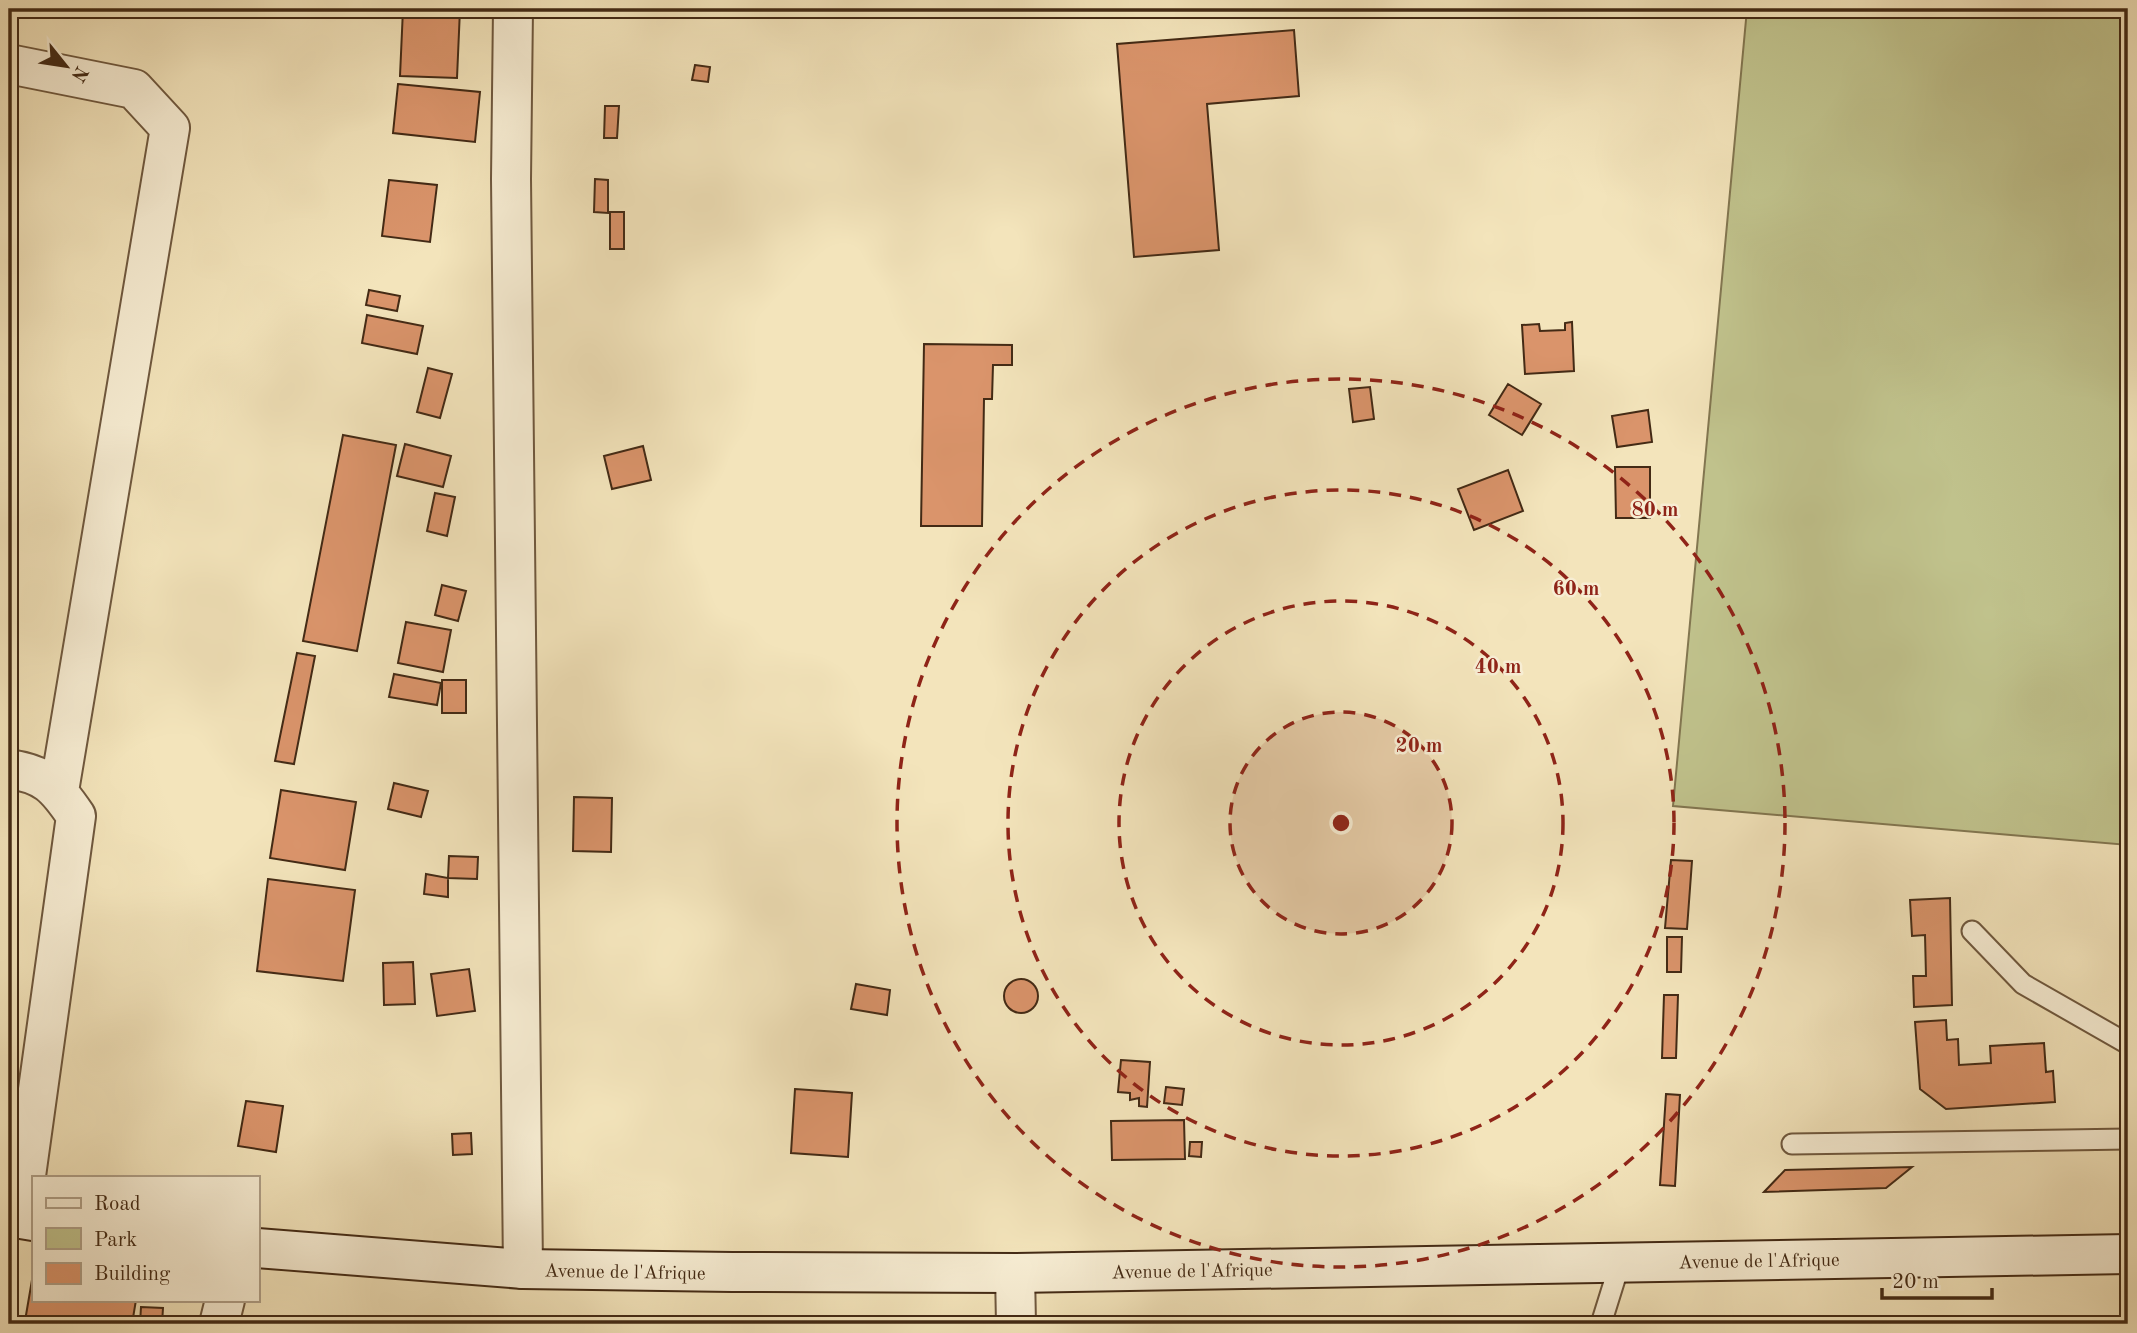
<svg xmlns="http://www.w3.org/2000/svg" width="2137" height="1333" font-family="'Old Standard TT',serif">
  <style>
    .green { fill: #c0c28c; stroke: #827650; stroke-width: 2 }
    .building { fill: #da946b; stroke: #432a15; stroke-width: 2 }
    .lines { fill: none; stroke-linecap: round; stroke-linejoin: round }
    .lane-casing { stroke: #6f583e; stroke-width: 23 }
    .street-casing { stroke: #6f583e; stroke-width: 42 }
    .secondary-casing { stroke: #432a15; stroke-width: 42 }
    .lane { stroke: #f7edd3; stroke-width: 19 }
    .street { stroke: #f7edd3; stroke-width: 38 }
    .secondary { stroke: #f7edd3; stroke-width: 38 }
    .ring { fill: none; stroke: #8f2418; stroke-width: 3.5; stroke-dasharray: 12 9 }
    .labels { text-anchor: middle; stroke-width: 5; stroke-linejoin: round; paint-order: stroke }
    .street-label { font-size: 19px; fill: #432a15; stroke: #f7edd3 }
    .centre { fill: #8f2418; stroke: #f7edd3; stroke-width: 3.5 }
    .ring-label { font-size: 21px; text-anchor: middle; font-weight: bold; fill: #8f2418; stroke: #f7edd3; stroke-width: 5; stroke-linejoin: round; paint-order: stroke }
  </style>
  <rect width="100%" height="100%" fill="#f3e4bb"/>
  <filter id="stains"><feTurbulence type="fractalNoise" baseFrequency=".00286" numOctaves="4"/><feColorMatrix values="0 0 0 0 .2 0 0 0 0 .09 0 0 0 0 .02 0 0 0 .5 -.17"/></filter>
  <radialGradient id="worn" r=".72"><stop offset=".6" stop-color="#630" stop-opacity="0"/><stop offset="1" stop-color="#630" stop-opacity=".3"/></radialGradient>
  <path class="green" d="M1747 9H2128V845L1673 806Z"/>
  <path class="building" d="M403 9H460L457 78 400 76Z
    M1294 30 1299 96 1207 104 1219 250 1134 257 1117 44Z
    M695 65 710 67 708 82 692 80Z
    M398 84 480 92 475 142 393 133Z
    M605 106H619L617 138H604Z
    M595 179 608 180V213L594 212Z
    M389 180 437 185 430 242 382 236Z
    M610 212H624V249H610Z
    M369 290 400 296 397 311 366 305Z
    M367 315 423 326 417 354 362 343Z
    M1572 322 1574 371 1525 374 1522 325 1539 324 1540 331 1565 330V323Z
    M924 344 1012 345V365H993L992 399H984L982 526H921Z
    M428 368 452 374 440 418 417 412Z
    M1508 384 1541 404 1522 435 1489 415Z
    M1370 387 1374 419 1353 422 1349 389Z
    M1648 410 1652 442 1617 447 1612 416Z
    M343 435 396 445 357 651 303 641Z
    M405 444 451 456 443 487 397 476Z
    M643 446 651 480 612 489 604 456Z
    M1615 467H1650V518H1616Z
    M1508 470 1523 511 1474 530 1458 489Z
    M435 493 455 497 447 536 427 531Z
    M442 585 466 591 458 621 435 615Z
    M406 622 451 630 443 672 398 663Z
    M297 653 315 656 294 764 275 761Z
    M394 674 441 683 437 705 389 697Z
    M442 680H466V713H442Z
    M394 783 428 791 421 817 388 809Z
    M281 790 356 802 345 870 270 858Z
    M574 797 612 798 611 852 573 851Z
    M449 856 478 857 477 879 448 878Z
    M1671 860 1692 861 1687 929 1665 928Z
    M426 874 448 878V897L424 894Z
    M268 879 355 890 343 981 257 971Z
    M1950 898 1952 1005 1914 1007 1913 976H1926L1925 935 1912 936 1910 900Z
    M1667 937H1682L1681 972H1667Z
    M413 962 415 1004 384 1005 383 963Z
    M469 969 475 1011 437 1016 431 974Z
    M1004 996a17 17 0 1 1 34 0a17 17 0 1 1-34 0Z
    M856 984 890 990 887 1015 851 1009Z
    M1664 995H1678L1676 1058H1662Z
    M1946 1020 1947 1040 1958 1039 1959 1065 1991 1063 1990 1046 2044 1043 2046 1072 2053 1071 2055 1102 1946 1109 1920 1089 1915 1022Z
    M1121 1060 1150 1062 1147 1107 1139 1106V1098L1130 1100V1093L1118 1092Z
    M1166 1087 1184 1089 1182 1105 1164 1103Z
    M795 1089 852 1093 848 1157 791 1153Z
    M1666 1094 1680 1095 1675 1186 1660 1185Z
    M246 1101 283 1106 276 1152 238 1146Z
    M1184 1120 1185 1159 1112 1160 1111 1121Z
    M471 1133 472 1154 453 1155 452 1134Z
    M1190 1142H1202L1201 1157 1189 1156Z
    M1912 1167 1886 1188 1764 1192 1785 1170Z
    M32 1280 33 1300H136L132 1324H50L25 1321Z
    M141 1307 163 1308 162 1324H140Z"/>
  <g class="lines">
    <defs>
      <path id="lane" d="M1972 931 2023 984 2128 1044
        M1792 1144 2128 1139
        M1601 1324 1620 1263"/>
      <path id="street" d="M513 9 511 179 523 1269
        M9 64 134 89 170 128 59 791
        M9 769C45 774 56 786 76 816L20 1219
        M1015 1273 1016 1324
        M219 1324 225 1300"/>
      <path id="secondary" d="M9 1217 33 1221
        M257 1248 523 1269 732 1272 1015 1273 2128 1254"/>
    </defs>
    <use href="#lane" class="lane-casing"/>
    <use href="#street" class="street-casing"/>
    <use href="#secondary" class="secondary-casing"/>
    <use href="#lane" class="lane"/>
    <use href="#street" class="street"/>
    <use href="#secondary" class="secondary"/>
  </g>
  <circle cx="1341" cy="823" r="111" fill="#8f2418" fill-opacity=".12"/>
  <g class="ring">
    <circle cx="1341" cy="823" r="111"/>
    <circle cx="1341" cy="823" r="222"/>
    <circle cx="1341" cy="823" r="333"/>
    <circle cx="1341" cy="823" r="444"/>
  </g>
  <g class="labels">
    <g class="street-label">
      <text transform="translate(1759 1260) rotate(-1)" y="7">Avenue de l'Afrique</text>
      <text transform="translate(1192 1270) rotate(-1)" y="7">Avenue de l'Afrique</text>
      <text transform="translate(625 1271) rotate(1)" y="7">Avenue de l'Afrique</text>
    </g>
  </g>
  <circle cx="1341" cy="823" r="10" class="centre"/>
  <g class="ring-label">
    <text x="1655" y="516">80 m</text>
    <text x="1576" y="595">60 m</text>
    <text x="1498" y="673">40 m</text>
    <text x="1419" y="752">20 m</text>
  </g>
  <rect width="2137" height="1333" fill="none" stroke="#f3e4bb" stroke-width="35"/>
  <rect x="10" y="10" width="2116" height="1312" fill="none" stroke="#432a15" stroke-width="3.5"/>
  <rect x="18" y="18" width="2102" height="1298" fill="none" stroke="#432a15" stroke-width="2"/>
  <rect x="32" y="1176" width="228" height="126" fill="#f7edd3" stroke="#af9f87" stroke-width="2"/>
  <rect x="46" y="1198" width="35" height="10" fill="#f7edd3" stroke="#af9f87" stroke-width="2"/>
  <text x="94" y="1210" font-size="21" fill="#432a15">Road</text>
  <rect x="46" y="1228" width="35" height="21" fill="#c0c28c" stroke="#af9f87" stroke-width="2"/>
  <text x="94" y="1246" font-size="21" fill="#432a15">Park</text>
  <rect x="46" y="1263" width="35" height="21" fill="#da946b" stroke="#af9f87" stroke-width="2"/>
  <text x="94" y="1280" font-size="21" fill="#432a15">Building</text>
  <g transform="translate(66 66) rotate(120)" stroke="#f7edd3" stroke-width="5" paint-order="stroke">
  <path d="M0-5L12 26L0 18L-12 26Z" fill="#432a15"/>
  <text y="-10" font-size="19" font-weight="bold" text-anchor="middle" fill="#432a15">N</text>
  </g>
  <path d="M1882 1288v10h110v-10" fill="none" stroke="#432a15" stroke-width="3.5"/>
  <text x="1892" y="1288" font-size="21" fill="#432a15" stroke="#f7edd3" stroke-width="5" paint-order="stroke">20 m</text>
  <rect width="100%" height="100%" filter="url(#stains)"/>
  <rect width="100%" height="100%" fill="url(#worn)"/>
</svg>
